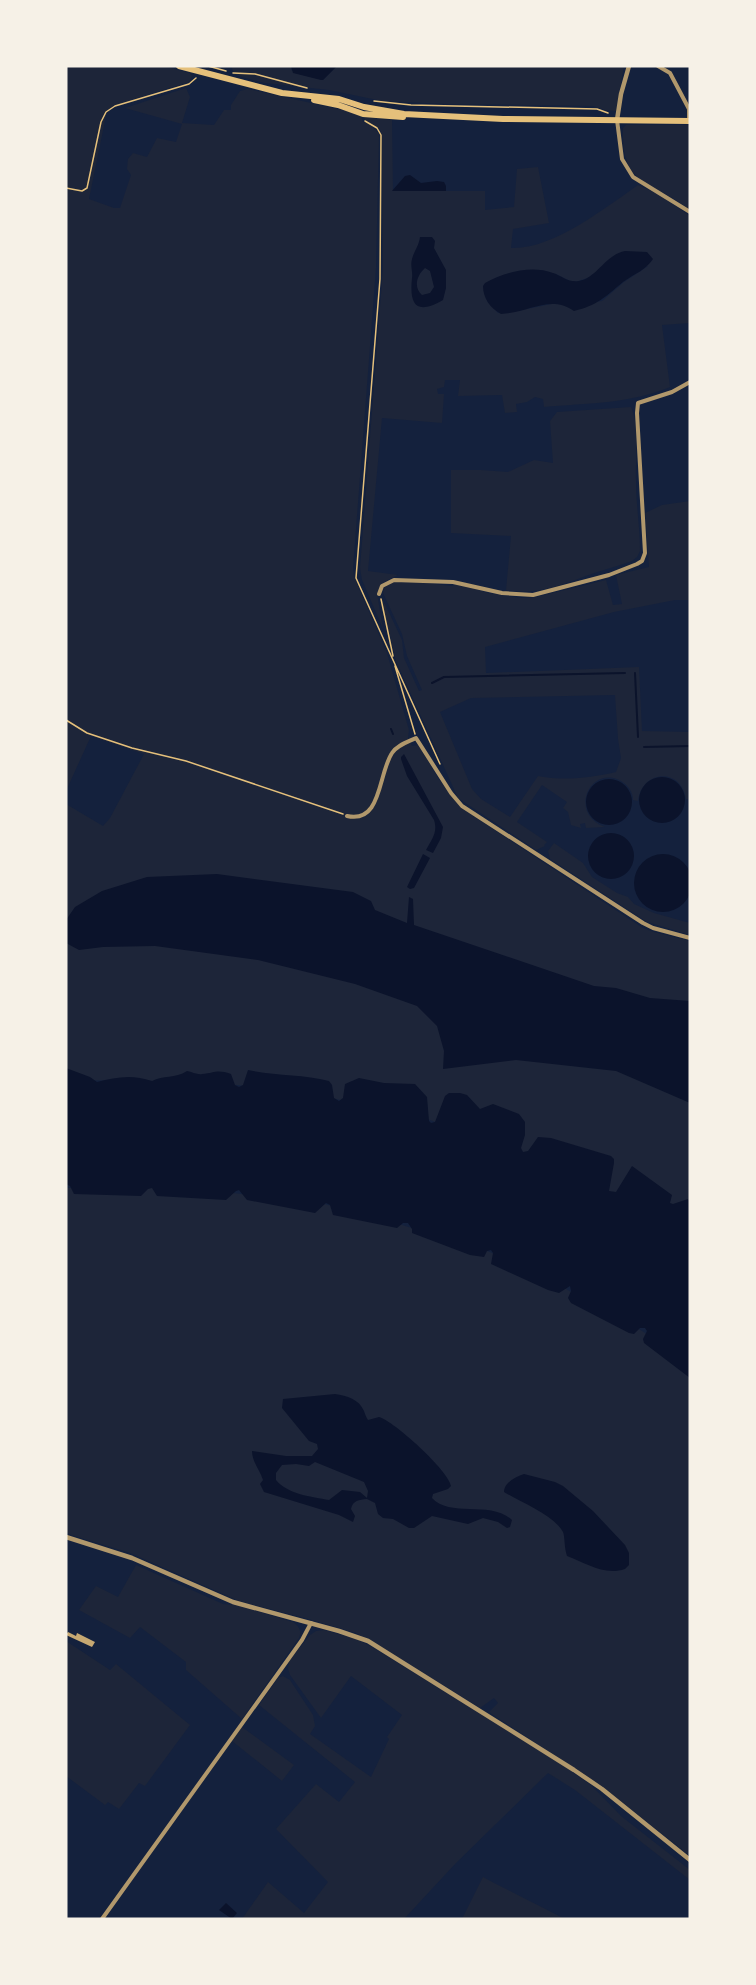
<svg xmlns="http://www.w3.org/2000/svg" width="756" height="1985" font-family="'Work Sans',sans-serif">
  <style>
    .green { fill: #1d2539; fill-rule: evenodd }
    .water { fill: #0b132b; fill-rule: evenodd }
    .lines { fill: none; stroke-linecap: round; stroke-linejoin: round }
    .stream { stroke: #0b132b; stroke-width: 2 }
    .building { fill: #c6a872 }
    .path { stroke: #e5c07b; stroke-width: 1.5 }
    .minor { stroke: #b1986c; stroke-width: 4 }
    .tertiary { stroke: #b1986c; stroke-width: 4.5 }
    .primary { stroke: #e5c07b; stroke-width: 6 }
  </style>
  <rect width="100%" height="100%" fill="#14213d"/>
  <path class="green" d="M66 66H163L190 73 192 76 189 82 115 105 107 111 89 199 114 208H120L131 175 127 169 128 159 133 153 147 157 157 138 176 142 182 124 125 108 186 88 190 97 182 123 214 125 224 110H231V105L240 91 248 89 347 111 361 116 363 122 370 124 379 134 376 268 353 568 354 577 387 653 409 730 408 738 412 746 418 745 422 751 438 778 461 808 643 928 654 932 690 941V1237L523 1152 430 1120 336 1099 237 1085 152 1081 66 1080V804L103 826 110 818 144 754 91 736 66 791Z
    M231 66H291V70L323 80 337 66H624L616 111 605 110 593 106 448 104 382 101 329 90 265 83 238 76 233 71Z
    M364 117 392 120 393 191H485V210L514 207 517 169 538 167 549 223 513 229 511 248C552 250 605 208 638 185L658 194 690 216V323L662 325 670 387C630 404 586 403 544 407L543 399 535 397 527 402 516 404 517 412 505 413 502 395 458 396 460 380H445L444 387 437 389 438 394H444L442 423 382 418 368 571 398 575C388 580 380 582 377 593L383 629 362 580 360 568 383 268 382 136 379 128 365 120ZM648 266 624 282 602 301 567 306 556 303 517 311 498 313 487 301 496 278 519 271 556 274 570 281 576 282 587 278Z
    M626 125H690V210C651 179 621 188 623 128Z
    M631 407C640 427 635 459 636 481 636 504 640 528 640 551L637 557 632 561C615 567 599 571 583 577 557 587 534 595 506 590L511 536 451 533V470H481L508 472 534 460 553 463 550 421 557 412Z
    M690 501V600H675L614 612 485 647 486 673 639 667 642 731 690 732 688 799H686C681 767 642 770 638 801L633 800C633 792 628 785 621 781 591 764 567 813 605 827L586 828 585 823 580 824 581 828 571 825 568 812 563 808 567 802 542 785 517 822 547 842 544 845 545 846 536 850 458 798 396 661 382 603 385 604 402 640 404 658 419 691 422 690 407 656 402 634 383 593 384 588 390 583 394 582 427 583 451 586 461 584 488 593 522 598 536 597 606 580 613 605 622 604 616 575 649 567 645 513 662 505ZM615 695 618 739 621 758 616 772C589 778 565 781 538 776L510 817 481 799 472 789 440 712 471 698Z
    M554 843 583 863 592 877 617 893 628 897 634 904 654 913 690 923V935L647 922 550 859 548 851Z
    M151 1187 233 1193 324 1204 402 1225 490 1252 566 1289 642 1331 690 1362V1856L600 1785 493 1715 489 1712 498 1703 494 1698 480 1708 390 1652 356 1633 312 1620 239 1601 130 1553 71 1535 66 1532V1188Z
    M136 1565 223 1604 236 1605 293 1622C299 1626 302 1631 299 1638L242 1719 186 1670V1662L140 1627 130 1638 79 1610 96 1586 118 1597Z
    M324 1630 356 1639 372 1647 558 1762 591 1785 621 1816 690 1870V1880L575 1790 548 1773 456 1863 404 1919H242L268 1882 304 1913 328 1882 276 1829 316 1784 339 1802 355 1782 259 1705 278 1678 283 1676 290 1680 313 1715 315 1726 310 1734 371 1777 389 1739 387 1737 402 1715 351 1676 321 1718 290 1675 288 1669 289 1661 310 1635 316 1631Z
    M66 1641 110 1670 116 1664 190 1725 145 1786 139 1783 119 1809 108 1802 105 1805 66 1776Z
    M242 1727 294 1765 282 1781 232 1741Z
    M483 1877 494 1883 565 1919H462Z"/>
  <path class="water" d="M291 66H337L323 80H321L293 73Z
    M410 175 421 183 437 181 444 182 446 186V191H392L405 176Z
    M420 237H432L435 241 434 248 446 270V288L443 300C417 315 409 306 412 278 413 272 410 266 412 259 414 251 419 246 420 237ZM425 268 430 271 434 287 430 293 422 295C413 287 417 275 425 268Z
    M625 251 647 252 653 259C646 270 634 274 623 282 605 297 598 305 574 311 550 294 528 313 501 314 490 308 483 298 483 286L485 283C504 272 532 265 553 273 562 276 569 283 579 281 597 278 605 255 625 251Z
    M404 754 443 827 441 838 433 853 426 850C432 839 438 832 434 820L407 776 401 759V757Z
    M639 800a23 23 0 1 1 46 0a23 23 0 1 1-46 0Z
    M586 802a23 23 0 1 1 46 0a23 23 0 1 1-46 0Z
    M588 856a23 23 0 1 1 46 0a23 23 0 1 1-46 0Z
    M423 854 430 858 414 888 410 889 407 887Z
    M634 883a29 29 0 1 1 58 0a29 29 0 1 1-58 0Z
    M217 874 353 892 371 901 375 910 407 923 409 897 413 899 414 925 594 986 616 988 650 998 690 1001V1103L616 1071 516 1060 443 1069 444 1051 437 1026 417 1006 355 984 258 960 155 946 103 947 79 950 66 943V920L75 907 102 891 147 877Z
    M66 1068 90 1077 97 1082C116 1077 132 1074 152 1081 163 1075 175 1079 187 1071 192 1072 198 1075 202 1074 215 1073 217 1069 231 1074L235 1085 239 1087 243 1085 248 1070C275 1076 303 1074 329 1081L332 1085 334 1098 339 1101 343 1098 345 1084 359 1078 384 1083 415 1084 427 1097 429 1121 431 1123 435 1122 445 1096 449 1093H460L467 1095 480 1109 493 1104 519 1114 525 1122V1135L521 1148 523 1152 528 1151 538 1137 551 1138 611 1156 614 1159V1163L609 1191 616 1192 632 1166 672 1195 670 1203 673 1204 688 1199 690 1202V1378L644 1343 643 1339 647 1331 645 1328H640L634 1334 629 1333 571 1303 568 1298 571 1291 570 1286 559 1293 548 1290 491 1264 493 1253 491 1250 487 1251 484 1257 470 1255 412 1233V1229L408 1223H403L397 1228 333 1215 330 1205 326 1203 315 1213 247 1200 239 1190 236 1191 226 1200 157 1196 152 1188 148 1189 141 1196 74 1194 70 1186 66 1184Z
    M335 1394C347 1396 359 1399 364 1411 365 1414 366 1417 368 1420L379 1417C394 1421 449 1471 451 1486L448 1489 433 1494 432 1498C450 1518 491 1500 512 1520L510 1527 507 1528 498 1522 483 1518 468 1524 432 1516 414 1528H409L393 1519 383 1518 378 1514 375 1503 367 1499C359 1500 353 1500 351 1509L355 1516 353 1522 339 1515 264 1492 260 1484 263 1480C260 1470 252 1462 252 1451L286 1456H312L318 1449 317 1444 309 1441 282 1408 283 1399ZM315 1462 364 1482 368 1491 367 1498 360 1492 342 1490 329 1500C312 1497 287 1494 276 1480V1473L282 1465 296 1464 309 1466Z
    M524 1474 555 1482 563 1486 593 1511 625 1545 629 1553V1565L625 1569C604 1576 586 1563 567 1556 564 1547 565 1537 563 1532 554 1515 520 1502 504 1492 504 1482 516 1477 524 1474Z
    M226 1903 237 1913 232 1919 219 1910Z"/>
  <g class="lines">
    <path class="stream" d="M635 673 638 737
      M432 683 444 677 625 673
      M391 729 393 734
      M644 747 690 746"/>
  </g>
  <path class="building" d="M68 1632 76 1636 77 1633 95 1642 92 1647 66 1635Z"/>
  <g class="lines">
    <path class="path" d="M208 66 226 71
      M233 73 255 74 307 88
      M374 101 411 105 597 109 608 113
      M365 121 377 128 381 135 380 279 356 578 440 764
      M66 188 82 191 87 188 101 122 106 112 115 106 189 84 196 78
      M381 599 393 656
      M395 666 415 734
      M66 720 87 733 132 748 186 761 343 814"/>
    <path class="minor" d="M658 66 670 73 689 109V120
      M617 120 622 159 633 177 690 212
      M379 594 382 586 394 580 453 582 502 593 533 595 609 575 637 564 642 561 645 553 637 413 638 403 672 392 690 382
      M347 816C382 824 378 774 392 753 397 745 408 742 416 738L451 793 462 806 643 923 653 928 690 938
      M102 1919 302 1640 311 1623"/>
    <path class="tertiary" d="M617 120 621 94 629 66
      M66 1537 132 1558 233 1602 339 1631 368 1641 574 1770 602 1789 690 1860"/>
    <path class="primary" d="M179 66 282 93 339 99 364 107 404 114 503 119 690 121
      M314 100 338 105 363 114 403 117"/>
  </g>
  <rect width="756" height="1985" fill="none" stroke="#f6f1e7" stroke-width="135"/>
</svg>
